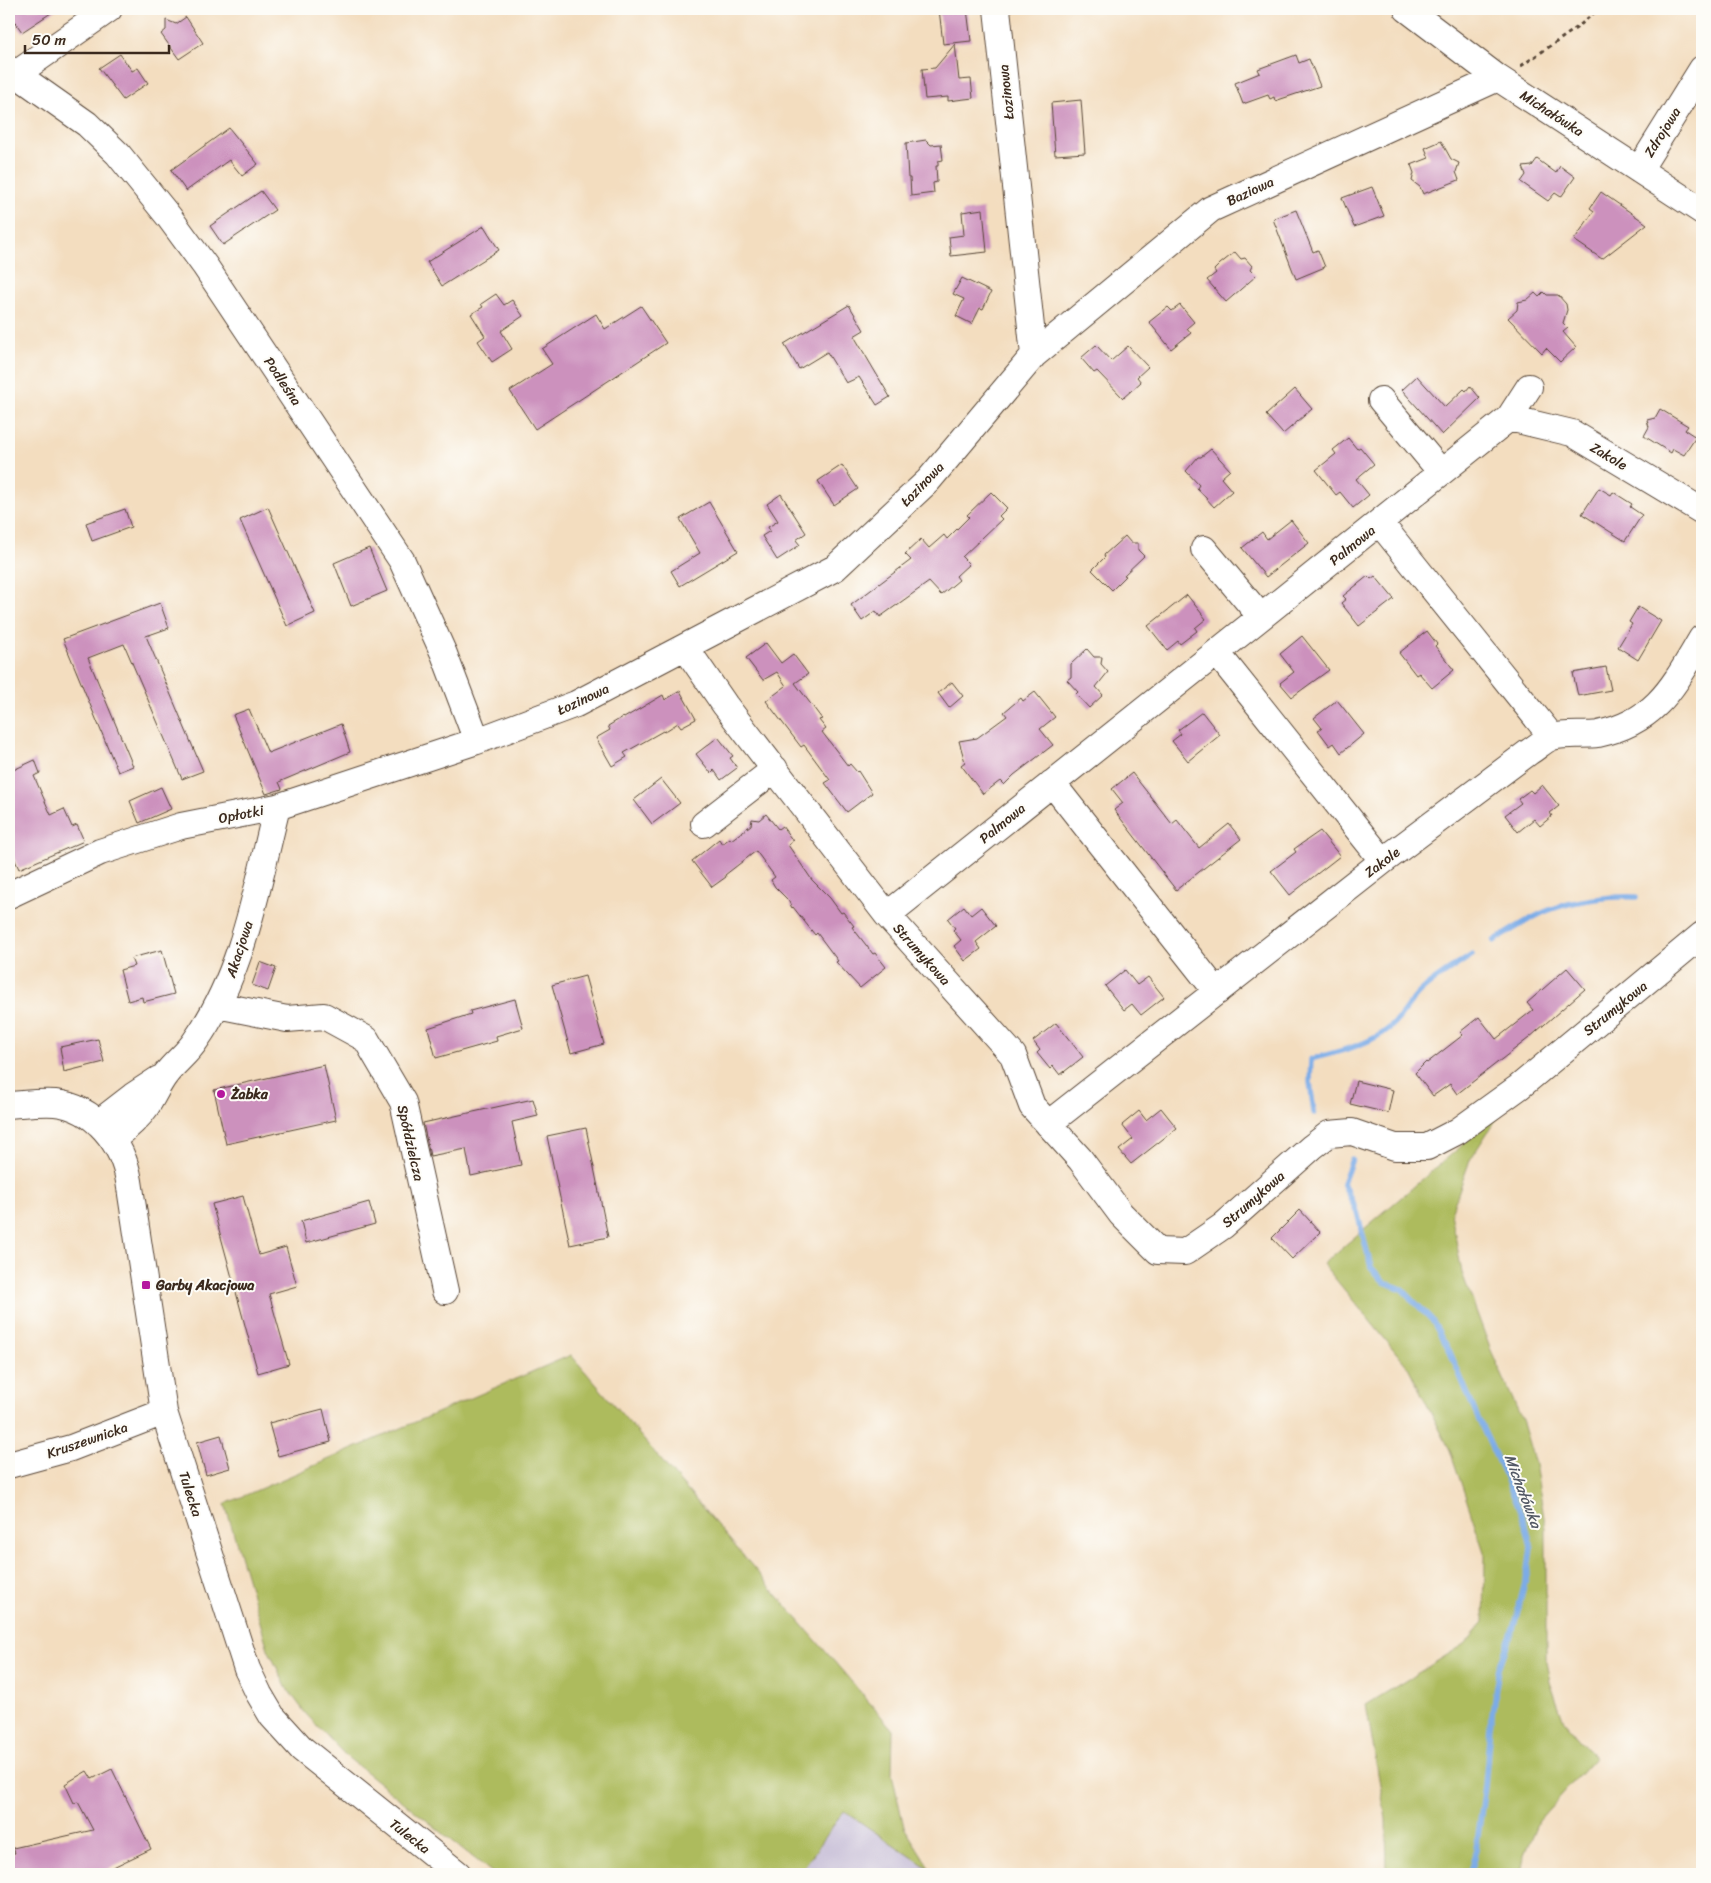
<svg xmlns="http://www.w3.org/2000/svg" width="1711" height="1883" font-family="Sriracha,sans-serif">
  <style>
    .industrial { fill: #c8bfd8 }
    .green { fill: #adbb5d; stroke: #74723e }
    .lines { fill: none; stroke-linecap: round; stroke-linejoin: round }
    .stream { stroke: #7cace7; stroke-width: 5.5 }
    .building { fill: #cc91bd }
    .minor-casing { stroke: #574536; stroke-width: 28 }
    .path { stroke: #574536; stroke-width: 3; stroke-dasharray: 4 4; stroke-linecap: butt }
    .minor { stroke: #fff; stroke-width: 26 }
    .poi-dot { fill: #b5179e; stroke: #fdfcf7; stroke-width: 2 }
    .labels { text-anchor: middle; stroke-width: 4; stroke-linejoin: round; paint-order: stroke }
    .street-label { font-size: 14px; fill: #3b2a1e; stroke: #fdfcf7 }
    .poi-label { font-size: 14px; font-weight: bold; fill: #3b2a1e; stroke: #fdfcf7; text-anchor: start }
    .water-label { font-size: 15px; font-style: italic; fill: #525864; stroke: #fdfcf7 }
  </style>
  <rect width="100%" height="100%" fill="#fdfcf7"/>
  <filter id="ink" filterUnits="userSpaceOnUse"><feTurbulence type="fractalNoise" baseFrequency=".02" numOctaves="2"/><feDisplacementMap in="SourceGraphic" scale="10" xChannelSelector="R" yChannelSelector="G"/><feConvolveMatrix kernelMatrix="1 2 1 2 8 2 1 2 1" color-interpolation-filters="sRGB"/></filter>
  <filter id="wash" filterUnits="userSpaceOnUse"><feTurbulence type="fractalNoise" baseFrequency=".0096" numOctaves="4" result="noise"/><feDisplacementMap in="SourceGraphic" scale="20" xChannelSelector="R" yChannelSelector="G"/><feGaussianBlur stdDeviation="1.12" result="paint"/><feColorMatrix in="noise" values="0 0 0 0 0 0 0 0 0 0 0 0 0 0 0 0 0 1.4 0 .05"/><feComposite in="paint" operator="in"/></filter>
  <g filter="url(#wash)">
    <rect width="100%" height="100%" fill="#f3ddbf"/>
    <path class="industrial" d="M844 1811 931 1870 938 1874H799Z"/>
    <path class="green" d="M1500 1113 1470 1160 1451 1213 1462 1273 1490 1348 1522 1420 1535 1464 1546 1528V1661L1550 1682 1564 1721 1595 1758 1538 1821 1523 1857 1520 1874H1387L1386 1819 1366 1705 1465 1644 1484 1622 1485 1555 1450 1450 1408 1367 1323 1264Z
      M571 1355 893 1730 892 1774 904 1827 931 1870 844 1811 799 1874H494L347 1757 306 1714 286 1687 268 1649 225 1504Z"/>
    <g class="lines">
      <path class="stream" d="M1494 941C1512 930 1532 916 1552 909 1577 900 1609 896 1636 897
        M1314 1113 1310 1082 1311 1059C1336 1052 1361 1047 1383 1033 1400 1022 1406 1006 1419 993 1434 978 1455 967 1472 955
        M1352 1159 1343 1183 1357 1212 1371 1267 1384 1282 1402 1289 1432 1320 1450 1352 1476 1414 1511 1489 1526 1526 1531 1547 1528 1571 1514 1626 1499 1668 1490 1726 1485 1786 1476 1850 1469 1874"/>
    </g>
    <g id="blocks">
      <path class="building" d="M9 9H57L22 32 9 13Z
        M939 9H967L971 41 943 44Z
        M186 17 203 43 179 59 161 34 166 30V20L176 24Z
        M955 44 959 80 971 79 973 98 948 101V97L925 99 922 69 935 68Z
        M120 54 132 71 138 68 148 83 123 100 99 68Z
        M1296 55 1299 63 1309 59 1320 86 1275 101 1274 97 1270 99 1268 95 1243 104 1235 83 1260 73 1258 69Z
        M1081 100 1085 153 1055 155 1051 103Z
        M229 128 258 164 242 176 229 160 186 191 171 170Z
        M926 140 931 145 941 144 943 160 938 161V166H936L937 182 933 183 934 193 911 196 910 178H908L906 143Z
        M1441 141 1451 159 1459 163 1456 172 1459 180 1423 194 1420 187 1412 181 1414 173 1411 165 1429 158 1425 148Z
        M1537 159 1556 173 1560 166 1575 177 1561 197 1555 193 1548 201 1521 182 1526 175 1523 167 1532 166Z
        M1372 187 1384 216 1354 227 1342 198Z
        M261 191 275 210 223 245 210 226Z
        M1601 192 1647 224 1602 259 1574 240 1594 211 1590 208Z
        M983 209 987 252 951 256 949 237 964 235 962 212Z
        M1296 210 1313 252 1318 250 1325 267 1296 279 1273 219Z
        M484 226 499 250 442 286 427 262Z
        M1235 252 1241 259 1245 258 1252 266 1250 270 1256 276 1226 302 1207 280 1216 273 1214 270 1220 264Z
        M962 278 991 292 983 309 980 308 972 324 956 316 964 299 953 294Z
        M1544 292 1547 295H1558L1566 304 1567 310 1563 323 1568 328 1563 332 1576 347 1560 362 1546 348 1542 353 1508 318 1517 310 1518 302 1527 300 1535 293 1539 297Z
        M496 294 504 305 512 300 523 316 501 331 512 349 492 362 478 341 485 336 471 314 483 307 481 304Z
        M849 305 864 330 854 336 890 397 877 405 859 377 846 383 827 352 799 369 784 344Z
        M1180 305 1194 322 1187 328 1191 333 1171 349 1149 322 1168 307 1172 311Z
        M641 306 666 343 535 429 510 391 552 364 542 349 596 314 605 329Z
        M1096 345 1111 361 1128 346 1148 367 1137 377 1141 382 1123 398 1097 371 1094 373 1081 358Z
        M1417 376 1445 407 1464 389 1466 391 1470 386 1480 398 1442 435 1402 390Z
        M1295 389 1312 409 1283 434 1266 415Z
        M1660 409 1688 426 1685 430 1696 437 1684 455 1673 449 1671 453 1644 436 1649 427 1647 420 1655 418Z
        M1348 438 1357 449 1360 447 1374 464 1356 479 1369 495 1353 508 1340 492 1336 495 1316 470 1336 454 1333 450Z
        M1211 449 1230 470 1221 478 1232 491 1214 507 1197 488 1199 485 1186 471 1198 457H1201Z
        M842 465 858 489 834 505 818 481Z
        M1599 488 1611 495 1613 492 1632 504 1630 507 1642 515 1625 541 1582 514Z
        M991 492 1007 508 999 516 1002 519 962 557 969 564 956 576 959 580 941 595 929 582 880 617 876 611 862 621 851 605 911 560 905 554 921 539 929 548 944 535 947 539 969 517 967 515Z
        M781 494 806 533 796 540 800 545 777 560 762 536 770 531 768 527 778 521 767 504Z
        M709 502 738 551 680 586 671 571 700 553 680 519Z
        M268 507 315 613 287 626 240 520Z
        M125 509 131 527 92 541 86 523Z
        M1291 520 1309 543 1266 577 1242 548 1262 532 1267 539Z
        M1125 536 1131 543H1138V550L1144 556 1124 575 1126 576 1112 590 1092 570 1105 557 1104 555Z
        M369 548 387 591 351 606 334 563Z
        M1368 576 1371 579 1375 576 1394 599 1359 626 1341 603 1346 599 1343 596Z
        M1187 595 1206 619 1195 628 1197 631 1180 644 1178 641 1167 650 1148 626Z
        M160 603 169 628 146 636 203 771 182 779 124 644 88 658 133 766 118 772 63 639Z
        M1638 607 1661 621 1638 660 1618 647 1632 624 1629 622Z
        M1427 631 1437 644 1435 646 1454 670 1432 688 1419 673 1416 675 1399 653Z
        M1302 636 1329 670 1292 697 1280 683 1294 672 1280 654Z
        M766 643 781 663 793 654 808 674 795 683 822 719 819 720 826 729 822 732 848 766 850 764 857 772 858 771 872 793 847 812 825 783 830 780 804 745 801 747 766 701 786 686 777 672 763 680 746 658Z
        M1087 649 1094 657H1102L1101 664 1108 672 1096 687 1103 695 1089 708 1076 694 1078 692 1067 680 1071 677V664Z
        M1606 667 1611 690 1578 696 1573 673Z
        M952 682 963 696 949 708 938 693Z
        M680 691 696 719 681 727 678 723 664 732 663 731 624 753 627 757 612 766 596 738 610 730 608 726 623 717 624 718 663 695 665 700Z
        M1035 692 1055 717 1040 729 1053 745 1014 775 1004 785 1000 781 983 794 961 765 965 762 959 741 977 738 1007 716 1004 712 1021 698 1023 701Z
        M1337 700 1364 734 1341 753 1334 743 1330 746 1318 730 1322 728 1314 718Z
        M249 709 268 753 341 724 350 752 279 782 282 789 266 794 233 715Z
        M1202 712 1220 735 1188 761 1172 741 1181 734 1178 730Z
        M718 737 733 756 730 758 737 768 721 780 714 770 711 773 696 754Z
        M35 760 40 773 34 776 51 815 64 809 72 827 77 825 84 841 19 869 9 847V772Z
        M1132 773 1172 824 1177 820 1199 848 1229 824 1241 839 1176 890 1114 810 1123 803 1112 789Z
        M661 779 680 803 652 824 634 800Z
        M1542 785 1559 806 1550 813 1552 816 1540 826 1534 819 1518 832 1505 815 1521 803 1518 799 1530 790 1533 793Z
        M161 787 171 809 139 823 130 801Z
        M766 814 778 829 782 826 793 841 788 845 812 880 830 898 841 913 843 912 854 926 852 927 873 954 875 953 886 967 860 988 836 962 838 961 817 933 815 935 793 907 792 908 788 900 775 887 771 880 775 877 756 851 725 875 726 877 712 887 692 861 719 839 722 844 730 838 731 840 751 825 752 819 759 820Z
        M1320 831 1340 856 1290 895 1271 871 1296 852 1294 849Z
        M964 906 971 915 981 907 996 926 976 942 981 949 965 961 954 946 961 940 953 930 955 928 948 919Z
        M162 950 174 994 143 1002 142 997 128 1001 120 970 134 966 131 958Z
        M260 962 276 968 268 991 252 985Z
        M1567 968 1585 989 1529 1038 1457 1094 1450 1084 1433 1096 1415 1073 1426 1062 1427 1063 1463 1035 1460 1032 1479 1017 1496 1039 1533 1010 1527 1003Z
        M1125 970 1137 985 1148 977 1164 997 1141 1015 1132 1004 1124 1010 1105 986Z
        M585 976 604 1044 571 1053 552 985Z
        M515 999 523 1028 496 1036 497 1041 436 1058 428 1028 471 1014 470 1011Z
        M1056 1023 1083 1057 1060 1075 1053 1066 1050 1069 1037 1053 1040 1050 1033 1041Z
        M98 1039 104 1062 64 1072 60 1047Z
        M324 1065 336 1120 226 1144 214 1090Z
        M1356 1081 1393 1090 1388 1113 1350 1104Z
        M533 1099 538 1116 512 1122 521 1165 471 1176 466 1149 430 1156 423 1123Z
        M1161 1108 1177 1128 1131 1164 1119 1150 1133 1139 1122 1125 1139 1111 1146 1120Z
        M586 1128 608 1237 570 1245 547 1136Z
        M243 1196 259 1255 286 1247 297 1286 269 1294 289 1364 258 1373 212 1204Z
        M369 1202 375 1224 306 1243 301 1221Z
        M1300 1210 1320 1232 1292 1259 1272 1238Z
        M323 1409 331 1442 278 1456 269 1423Z
        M221 1435 230 1468 206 1475 197 1442Z
        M112 1769 151 1849 109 1869 90 1874H76L73 1871 60 1874H9V1854L15 1853 13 1848 93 1830 78 1802 74 1803 65 1784 87 1771 92 1779Z"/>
    </g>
  </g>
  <g filter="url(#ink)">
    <use href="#blocks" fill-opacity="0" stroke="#574536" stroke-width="1"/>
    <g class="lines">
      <defs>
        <path id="minor" d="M1407 9 1498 78 1702 211
          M9 69 87 124 118 154 169 217 205 266 402 561 444 654 477 741
          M16 74 109 9
          M1639 170 1702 69
          M1034 355 1211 209 1498 78
          M1381 400 1441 472
          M1509 418 1572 433 1702 511
          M1380 523 1552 737
          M1204 549 1261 617
          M685 647 725 705 887 915 1013 1055 1032 1106 1080 1159 1121 1214 1158 1251 1185 1252 1223 1226 1312 1147 1329 1134 1352 1132 1395 1147H1427L1458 1131 1519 1087 1702 935
          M1217 653 1383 861
          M1052 783 1217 992
          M704 824 775 769
          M9 895 100 852 181 826 277 807 477 741 576 704 835 568 928 481 1034 355 997 9
          M887 915 1261 617 1509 418 1529 387
          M217 1005 287 1019 324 1016 366 1039 403 1102 445 1291
          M9 1105C24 1104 40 1102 55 1103 95 1107 123 1144 129 1181L164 1412 247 1669 259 1694 272 1716 302 1749 458 1874
          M98 1123 133 1096 159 1079
          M1048 1124 1383 861 1529 752C1536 748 1544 740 1552 737 1565 733 1584 736 1598 734 1657 722 1674 685 1702 638
          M113 1139C126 1129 137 1120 146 1107 153 1097 158 1084 166 1074 175 1062 188 1053 196 1040 244 972 257 886 277 807
          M9 1465 71 1448 164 1412"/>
      </defs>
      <use href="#minor" class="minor-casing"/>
      <path class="path" d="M1521 66 1578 27 1598 9"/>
      <use href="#minor" class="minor"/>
    </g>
  </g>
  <g class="poi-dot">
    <circle cx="221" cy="1094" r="5"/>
    <rect x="141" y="1280" width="10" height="10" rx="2.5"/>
  </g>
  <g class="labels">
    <g class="street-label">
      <text transform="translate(1006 92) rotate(-96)" y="5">Łozinowa</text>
      <text transform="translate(1552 113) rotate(33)" y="5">Michałówka</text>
      <text transform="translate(1662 132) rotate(-58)" y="5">Zdrojowa</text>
      <text transform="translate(1250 191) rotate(-25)" y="5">Baziowa</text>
      <text transform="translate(283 381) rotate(56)" y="5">Podleśna</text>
      <text transform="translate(1609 456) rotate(31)" y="5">Zakole</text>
      <text transform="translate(922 484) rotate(-46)" y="5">Łozinowa</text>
      <text transform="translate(1352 545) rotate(-39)" y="5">Palmowa</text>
      <text transform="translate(583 699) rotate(-25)" y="5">Łozinowa</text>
      <text transform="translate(241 814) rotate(-11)" y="5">Opłotki</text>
      <text transform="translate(1002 823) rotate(-39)" y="5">Palmowa</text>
      <text transform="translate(1382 862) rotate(-37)" y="5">Zakole</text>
      <text transform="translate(239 949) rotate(-72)" y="5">Akacjowa</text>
      <text transform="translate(922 954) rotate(48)" y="5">Strumykowa</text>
      <text transform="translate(1615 1008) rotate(-39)" y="5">Strumykowa</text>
      <text transform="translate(411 1143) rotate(77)" y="5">Spółdzielcza</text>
      <text transform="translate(1253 1199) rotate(-41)" y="5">Strumykowa</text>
      <text transform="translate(87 1440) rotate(-19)" y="5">Kruszewnicka</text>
      <text transform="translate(191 1494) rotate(72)" y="5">Tulecka</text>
      <text transform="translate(410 1836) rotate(38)" y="5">Tulecka</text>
    </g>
    <g class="poi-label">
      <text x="231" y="1099">Żabka</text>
      <text x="156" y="1290">Garby Akacjowa</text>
    </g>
    <g class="water-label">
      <text transform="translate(1523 1491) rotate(69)" y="5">Michałówka</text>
    </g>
  </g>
  <rect width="1711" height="1883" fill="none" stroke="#fdfcf7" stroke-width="30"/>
  <path d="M25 45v8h144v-8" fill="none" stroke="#3b2a1e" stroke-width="2.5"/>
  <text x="32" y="45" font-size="15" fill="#3b2a1e" stroke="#fdfcf7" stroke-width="4" paint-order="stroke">50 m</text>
</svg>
